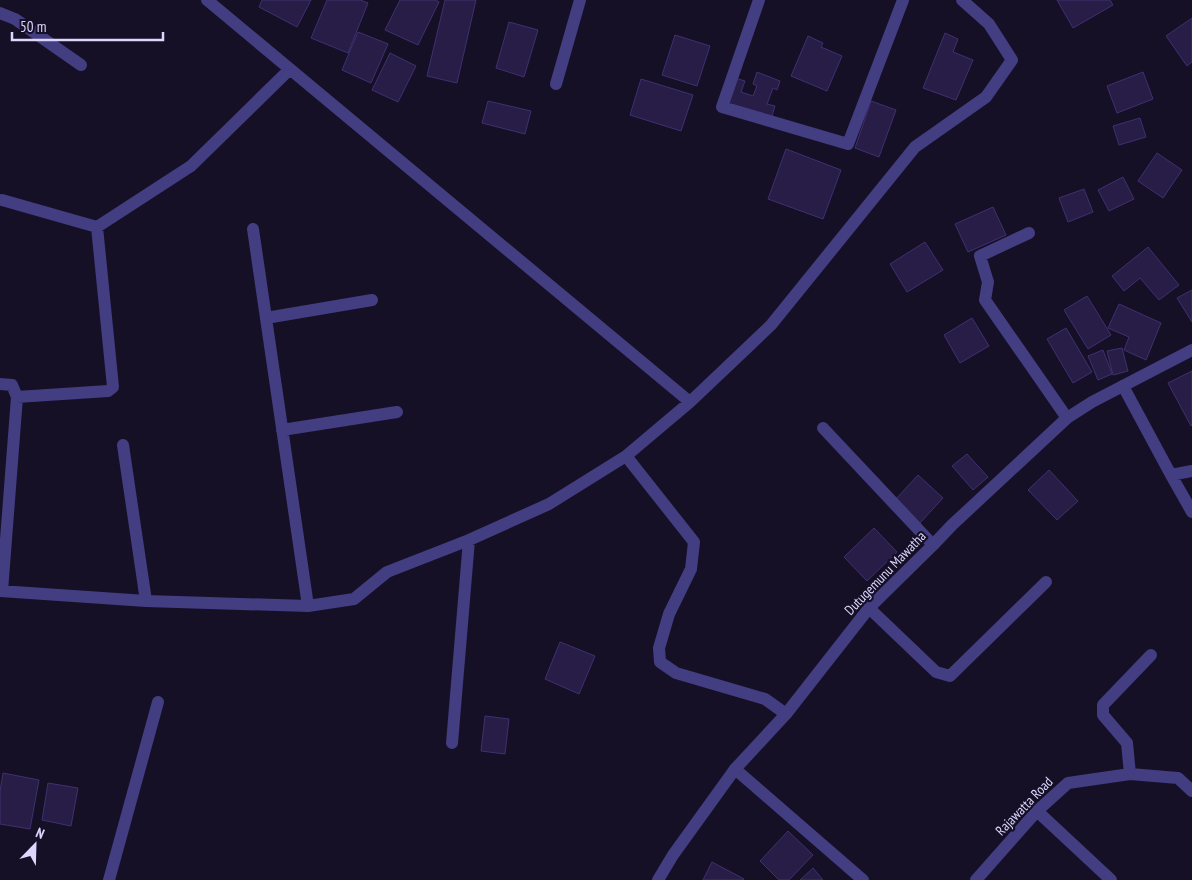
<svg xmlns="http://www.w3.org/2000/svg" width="1192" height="880" font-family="'PT Sans Narrow',sans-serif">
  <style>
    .building { fill: #271d46; stroke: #403071 }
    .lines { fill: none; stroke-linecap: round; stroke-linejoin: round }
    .minor { stroke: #433d82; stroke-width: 12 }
    .tertiary { stroke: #433d82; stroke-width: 12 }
    .labels { text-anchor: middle; stroke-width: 4.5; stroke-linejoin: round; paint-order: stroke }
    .street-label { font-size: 14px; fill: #ddd6fd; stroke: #151026 }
  </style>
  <rect width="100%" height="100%" fill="#151026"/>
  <path class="building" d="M262 0H311L297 27 259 7Z
    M327 0H360L368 3 348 53 311 38Z
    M400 0H435L439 2 418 45 385 30Z
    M445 0H476L457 83 427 76Z
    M1057 0H1110L1113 5 1073 28Z
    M1192 18V62L1187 66 1166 36Z
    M509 22 538 30 524 77 496 68Z
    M358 32 388 44 371 83 342 70Z
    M945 33 958 39 953 52 973 60 956 100 923 88Z
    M675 35 710 46 697 86 662 75Z
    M808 36 823 43 821 47 842 56 827 91 791 76Z
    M390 53 416 66 398 102 372 90Z
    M757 72 780 81 777 90 773 88 767 104 775 106 771 119 726 102 735 78 745 81 741 92 753 96 757 86 753 84Z
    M1143 72 1153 99 1117 113 1107 86Z
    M641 79 693 95 681 131 630 115Z
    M488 101 531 111 525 134 482 123Z
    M871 101 896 110 879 157 855 148Z
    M1140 118 1146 137 1119 145 1113 126Z
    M786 149 841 170 823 219 768 199Z
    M1157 153 1182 170 1163 198 1138 181Z
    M1123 177 1134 199 1109 211 1098 190Z
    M1084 189 1093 212 1068 222 1059 198Z
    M993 207 1006 235 968 252 955 224Z
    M925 242 943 270 907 292 890 264Z
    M1148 247 1179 285 1159 300 1140 278 1124 291 1112 276Z
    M1192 290V322L1177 298Z
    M1087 296 1111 335 1088 349 1064 310Z
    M1119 304 1161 323 1146 360 1124 350 1129 337 1108 328Z
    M972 318 989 346 960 363 944 335Z
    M1066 328 1092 372 1073 383 1047 339Z
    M1122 348 1128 371 1113 375 1107 351Z
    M1103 350 1112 374 1098 380 1088 356Z
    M1192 371V425L1191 426 1168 383Z
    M967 454 988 477 973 490 952 466Z
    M1049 470 1078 501 1057 520 1028 490Z
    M918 475 943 498 920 523 895 500Z
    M874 528 897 552 867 581 844 557Z
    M560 642 595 656 579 694 545 679Z
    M485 716 509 719 505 754 481 751Z
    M3 773 39 780 30 829 0 824V791Z
    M48 783 78 788 71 826 42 820Z
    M788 831 813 855 789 880H779L760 861Z
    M712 862 744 879 743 880H703Z
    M813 868 823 880H800Z"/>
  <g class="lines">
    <path class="minor" d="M207 0 690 402
      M759 0 722 107 848 144 903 0
      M0 13 15 19 81 65
      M556 84 580 0
      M2 200 97 227 191 166 290 69
      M253 229 308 606
      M1029 233 980 256 988 282 985 300 1067 418
      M266 318 372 300
      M0 384 12 385 17 397 2 591
      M1123 386 1171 475 1192 512
      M17 397 108 391 113 387 97 227
      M823 428 933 545
      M282 430 397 412
      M123 445 146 601
      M626 456 694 542 691 569 669 614 659 648 660 662 676 673 765 699 786 714
      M1171 475 1192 471
      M0 591 146 601 308 606 354 599 387 572 469 540 549 504 626 456 690 402 771 325 915 147 986 97 1012 60 989 24 962 0
      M869 608 936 672 950 676 1046 582
      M452 743 469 540
      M735 769 863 880
      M1130 774 1127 743 1103 715V705L1151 655
      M1037 811 1111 880
      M109 880 158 702
      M976 880 1037 811 1068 783 1130 774 1178 778 1192 791"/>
    <path class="tertiary" d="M658 880 673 855 735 769 786 714 869 608 933 545 952 525 1067 418 1092 402 1192 350"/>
  </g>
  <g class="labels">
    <g class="street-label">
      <text transform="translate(885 573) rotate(-46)" y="5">Dutugemunu Mawatha</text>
      <text transform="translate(1024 806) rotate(-46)" y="5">Rajawatta Road</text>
    </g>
  </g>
  <g transform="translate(35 845) rotate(23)" stroke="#151026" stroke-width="4" paint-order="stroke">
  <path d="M0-4L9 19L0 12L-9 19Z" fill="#ddd6fd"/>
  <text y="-8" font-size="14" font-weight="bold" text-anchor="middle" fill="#ddd6fd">N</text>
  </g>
  <path d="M12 32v8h151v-8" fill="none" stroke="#ddd6fd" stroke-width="2.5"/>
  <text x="20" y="32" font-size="15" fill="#ddd6fd" stroke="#151026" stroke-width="4" paint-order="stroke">50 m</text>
</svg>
